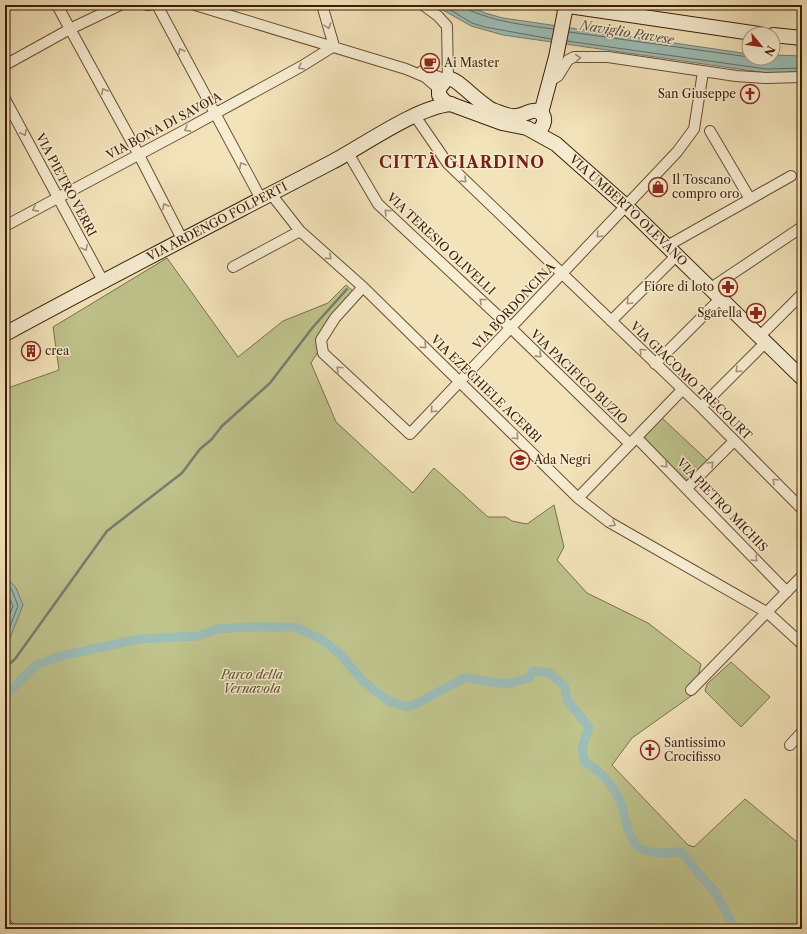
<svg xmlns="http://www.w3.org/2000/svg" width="807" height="934" font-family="'Libre Caslon Text',serif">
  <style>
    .green { fill: #bfc38c; stroke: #7e7049 }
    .water { fill: #9dbdb7; stroke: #767d70 }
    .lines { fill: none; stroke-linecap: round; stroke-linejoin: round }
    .shore { stroke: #6c6e5e; stroke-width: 1 }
    .stream { stroke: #767d70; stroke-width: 2.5 }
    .canal { stroke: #9dbdb7; stroke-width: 9 }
    .street-casing { stroke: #6a4f33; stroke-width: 12 }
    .secondary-casing { stroke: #3c1e06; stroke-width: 16 }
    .street { stroke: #f7edd2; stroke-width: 10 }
    .secondary { stroke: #f7edd2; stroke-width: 14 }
    .oneway { stroke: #a39076 }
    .labels { text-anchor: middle; stroke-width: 3; stroke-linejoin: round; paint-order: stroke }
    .poi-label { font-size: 12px; fill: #3c1e06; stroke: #f7edd2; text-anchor: start }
    .street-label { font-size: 12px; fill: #3c1e06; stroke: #f7edd2 }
    .park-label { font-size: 12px; font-style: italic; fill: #63502e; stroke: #f7edd2 }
    .water-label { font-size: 13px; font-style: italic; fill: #594e3b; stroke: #f7edd2 }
    .district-label { font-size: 16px; font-weight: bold; letter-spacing: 1px; fill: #7a1f14; stroke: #f7edd2 }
  </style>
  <rect width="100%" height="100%" fill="#f3e3ba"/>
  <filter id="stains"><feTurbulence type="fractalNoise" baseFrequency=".005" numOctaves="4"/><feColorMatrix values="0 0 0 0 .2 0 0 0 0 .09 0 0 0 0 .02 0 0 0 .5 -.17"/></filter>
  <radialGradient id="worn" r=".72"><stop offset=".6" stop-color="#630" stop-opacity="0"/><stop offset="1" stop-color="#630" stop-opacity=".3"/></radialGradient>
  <path class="green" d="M167 258 238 357 283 321 328 303 346 285 359 296 334 326 311 363 336 422 413 493 434 468 488 517H506L512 521 527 524 554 505 564 547 557 560 587 593 648 623 701 664 694 694 632 738 612 765 688 845 694 847 745 799 802 846V929H19L5 915V389L59 370 53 327Z
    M662 418 708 461 688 482 643 437Z
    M731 662 770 697 741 727 705 691 707 684Z"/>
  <path class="water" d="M434 5H468L485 13 503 18 749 54V58H773V55L802 56V72L766 73 503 35 471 26Z
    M5 576 16 588 23 605 10 638 5 646Z"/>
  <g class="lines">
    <path class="shore" d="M442 5 472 23 485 27 551 39
      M467 5 469 10C496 22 524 25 553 29
      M569 32 749 57
      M567 41 766 69 802 68
      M5 582 12 590 18 606 5 639
      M5 589 13 606 5 627"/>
    <path class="stream" d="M5 668 15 659 107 531 182 473 200 449 212 439 222 426 270 383 313 327 347 289"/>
    <path class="canal" d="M5 696 36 665 60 656 140 639 199 636 217 629 247 627H295L321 639 340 654 363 681 388 701 406 707 416 704 464 678 508 684 529 678 533 671 550 673 565 687 567 700 589 727 582 747 584 761C599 771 609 780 618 796 627 811 624 841 643 850 655 855 670 852 682 852L693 867 715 892 735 929"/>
    <defs>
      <path id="street" d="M57 5 139 155 183 241
        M147 5H149
        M157 5 261 199
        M195 5 406 69 425 77 439 89
        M423 5 438 16 447 26 448 79
        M5 65 70 29 120 5
        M422 71 447 80
        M550 81 558 76 568 60 574 57H608L736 76 766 78 802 77
        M5 99 104 283
        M415 116 448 164 701 407 802 509
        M710 131 750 199
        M348 153 378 204 511 328 630 444
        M271 194 300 231 363 287 578 498 609 522 768 613 802 644
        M5 226 185 130 302 66 334 46 322 5
        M667 246 791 176
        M233 267 300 231
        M363 287 335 318 321 340 323 353 410 434 677 152 694 129 703 72
        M711 288 802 227
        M611 321 677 255
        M760 336 802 294
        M655 364 721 298
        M701 407 766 342
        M637 438 787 592
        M687 488 734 441
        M578 498 682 390
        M691 690 802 576
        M790 745 802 732"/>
      <g id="secondary">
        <path d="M562 5 759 34"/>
        <path d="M773 35 802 38"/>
        <path d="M541 113 556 57 566 6"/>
        <path id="s1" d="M536 132C544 128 549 115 537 111 530 109 524 116 516 116 510 117 501 113 495 111 481 106 458 79 450 79 445 79 442 85 439 89V95L445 102 502 123 527 128 556 144 627 207 802 378"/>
        <path id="s2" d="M5 334C113 275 223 219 332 162 364 145 417 107 451 104"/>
        <path d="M5 928 6 929"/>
      </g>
    </defs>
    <use href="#street" class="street-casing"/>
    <use href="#secondary" class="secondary-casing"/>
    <use href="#street" class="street"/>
    <use href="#secondary" class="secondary"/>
  </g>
  <defs><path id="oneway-chevron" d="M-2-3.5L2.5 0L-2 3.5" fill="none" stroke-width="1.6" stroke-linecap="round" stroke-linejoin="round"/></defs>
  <g class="oneway">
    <use href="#oneway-chevron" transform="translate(328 26) rotate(73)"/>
    <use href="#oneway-chevron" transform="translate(181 51) rotate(-117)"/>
    <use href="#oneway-chevron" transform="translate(578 58) rotate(-5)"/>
    <use href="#oneway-chevron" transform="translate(301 67) rotate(150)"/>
    <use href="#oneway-chevron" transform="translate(104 91) rotate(-119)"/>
    <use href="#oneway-chevron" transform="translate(187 129) rotate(151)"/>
    <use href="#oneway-chevron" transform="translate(24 133) rotate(62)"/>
    <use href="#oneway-chevron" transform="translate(242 165) rotate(-119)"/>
    <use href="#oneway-chevron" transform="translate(464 180) rotate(44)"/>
    <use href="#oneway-chevron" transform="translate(165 206) rotate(-117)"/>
    <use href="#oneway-chevron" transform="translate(35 209) rotate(152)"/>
    <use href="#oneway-chevron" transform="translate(387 212) rotate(-137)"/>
    <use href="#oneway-chevron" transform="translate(599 235) rotate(134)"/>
    <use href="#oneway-chevron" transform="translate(85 248) rotate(62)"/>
    <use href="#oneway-chevron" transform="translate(329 257) rotate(42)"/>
    <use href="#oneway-chevron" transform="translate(482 301) rotate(-137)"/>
    <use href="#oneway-chevron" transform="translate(629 302) rotate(135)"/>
    <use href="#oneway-chevron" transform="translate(424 346) rotate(44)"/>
    <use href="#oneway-chevron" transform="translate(642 351) rotate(-135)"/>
    <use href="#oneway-chevron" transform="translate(539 355) rotate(44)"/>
    <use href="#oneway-chevron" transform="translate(339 369) rotate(-137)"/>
    <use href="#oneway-chevron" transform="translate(738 370) rotate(135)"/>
    <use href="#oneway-chevron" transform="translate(433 410) rotate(134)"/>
    <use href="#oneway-chevron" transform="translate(516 437) rotate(45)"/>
    <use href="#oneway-chevron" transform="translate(711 464) rotate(-45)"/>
    <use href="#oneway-chevron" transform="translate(665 465) rotate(46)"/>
    <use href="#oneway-chevron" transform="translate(775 481) rotate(-135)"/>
    <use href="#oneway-chevron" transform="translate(613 524) rotate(32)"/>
    <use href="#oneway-chevron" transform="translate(755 559) rotate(46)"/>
  </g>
  <defs>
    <symbol id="cafe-ring" viewBox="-11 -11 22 22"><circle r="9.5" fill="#f7edd2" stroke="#8f2418" stroke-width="1.5"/><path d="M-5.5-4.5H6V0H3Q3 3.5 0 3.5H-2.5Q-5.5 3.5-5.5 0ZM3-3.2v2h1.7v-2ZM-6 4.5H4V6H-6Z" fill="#8f2418"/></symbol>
    <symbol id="church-ring" viewBox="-11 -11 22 22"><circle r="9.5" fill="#f7edd2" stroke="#8f2418" stroke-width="1.5"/><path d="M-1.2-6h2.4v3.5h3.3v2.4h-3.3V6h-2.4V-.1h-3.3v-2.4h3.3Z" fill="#8f2418"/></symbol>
    <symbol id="shop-ring" viewBox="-11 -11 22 22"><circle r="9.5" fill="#f7edd2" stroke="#8f2418" stroke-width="1.5"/><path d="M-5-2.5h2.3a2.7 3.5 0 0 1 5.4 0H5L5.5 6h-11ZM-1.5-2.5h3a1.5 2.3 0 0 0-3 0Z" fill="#8f2418"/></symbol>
    <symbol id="pharmacy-ring" viewBox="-11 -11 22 22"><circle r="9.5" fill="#f7edd2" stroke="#8f2418" stroke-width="1.5"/><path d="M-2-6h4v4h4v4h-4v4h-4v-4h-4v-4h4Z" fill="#8f2418"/></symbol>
    <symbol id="building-ring" viewBox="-11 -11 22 22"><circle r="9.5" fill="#f7edd2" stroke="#8f2418" stroke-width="1.5"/><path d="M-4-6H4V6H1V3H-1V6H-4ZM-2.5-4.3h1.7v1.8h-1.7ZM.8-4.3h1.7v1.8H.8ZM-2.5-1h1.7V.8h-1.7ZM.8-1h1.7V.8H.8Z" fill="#8f2418"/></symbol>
    <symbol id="school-ring" viewBox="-11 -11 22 22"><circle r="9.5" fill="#f7edd2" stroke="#8f2418" stroke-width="1.5"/><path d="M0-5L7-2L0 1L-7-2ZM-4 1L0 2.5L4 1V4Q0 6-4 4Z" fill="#8f2418"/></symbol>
  </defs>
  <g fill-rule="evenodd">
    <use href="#cafe-ring" x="419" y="52" width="22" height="22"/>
    <use href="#church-ring" x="739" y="83" width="22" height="22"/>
    <use href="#shop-ring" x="647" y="176" width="22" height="22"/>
    <use href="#pharmacy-ring" x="717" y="276" width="22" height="22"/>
    <use href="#pharmacy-ring" x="745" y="302" width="22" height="22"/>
    <use href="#building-ring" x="20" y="340" width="22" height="22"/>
    <use href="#school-ring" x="509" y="449" width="22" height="22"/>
    <use href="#church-ring" x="639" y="739" width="22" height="22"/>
  </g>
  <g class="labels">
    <g class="poi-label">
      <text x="444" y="67">Ai Master</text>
      <text x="736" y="98" text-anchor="end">San Giuseppe</text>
      <text x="672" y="184">Il Toscano<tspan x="672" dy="14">compro oro</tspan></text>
      <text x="714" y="291" text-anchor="end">Fiore di loto</text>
      <text x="742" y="317" text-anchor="end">Sgarella</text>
      <text x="45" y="355">crea</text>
      <text x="534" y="464">Ada Negri</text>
      <text x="664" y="747">Santissimo<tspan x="664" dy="14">Crocifisso</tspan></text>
    </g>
    <g class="street-label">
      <text transform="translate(164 126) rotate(-28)" y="4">VIA BONA DI SAVOIA</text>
      <text transform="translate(66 185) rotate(62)" y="4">VIA PIETRO VERRI</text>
      <text dy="4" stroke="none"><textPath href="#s1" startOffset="375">VIA UMBERTO OLEVANO</textPath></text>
      <text dy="4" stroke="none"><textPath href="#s2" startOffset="240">VIA ARDENGO FOLPERTI</textPath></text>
      <text transform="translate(441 244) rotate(43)" y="4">VIA TERESIO OLIVELLI</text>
      <text transform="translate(514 306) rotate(-47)" y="4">VIA BORDONCINA</text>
      <text transform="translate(579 377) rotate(44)" y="4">VIA PACIFICO BUZIO</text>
      <text transform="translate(691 381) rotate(44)" y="4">VIA GIACOMO TRECOURT</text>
      <text transform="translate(486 389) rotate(44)" y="4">VIA EZECHIELE ACERBI</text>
      <text transform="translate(722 505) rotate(46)" y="4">VIA PIETRO MICHIS</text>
    </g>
    <g class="park-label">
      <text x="252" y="679">Parco della<tspan x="252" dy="14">Vernavola</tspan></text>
    </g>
    <g class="water-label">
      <text transform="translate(627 32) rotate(9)" y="5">Naviglio Pavese</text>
    </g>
    <g class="district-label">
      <text x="462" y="168">CITTÀ GIARDINO</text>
    </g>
  </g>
  <rect width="807" height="934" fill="none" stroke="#f3e3ba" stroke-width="20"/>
  <rect x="6" y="6" width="795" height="922" fill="none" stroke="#3c1e06" stroke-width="2"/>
  <rect x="10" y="10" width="787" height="914" fill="none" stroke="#3c1e06"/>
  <g transform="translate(761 46) rotate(119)"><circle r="19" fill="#f7edd2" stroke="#ac9a80"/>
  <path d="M0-3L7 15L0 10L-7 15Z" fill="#8f2418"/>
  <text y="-6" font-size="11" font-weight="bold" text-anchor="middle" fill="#3c1e06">N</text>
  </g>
  <rect width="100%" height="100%" filter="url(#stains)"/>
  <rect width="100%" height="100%" fill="url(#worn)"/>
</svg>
